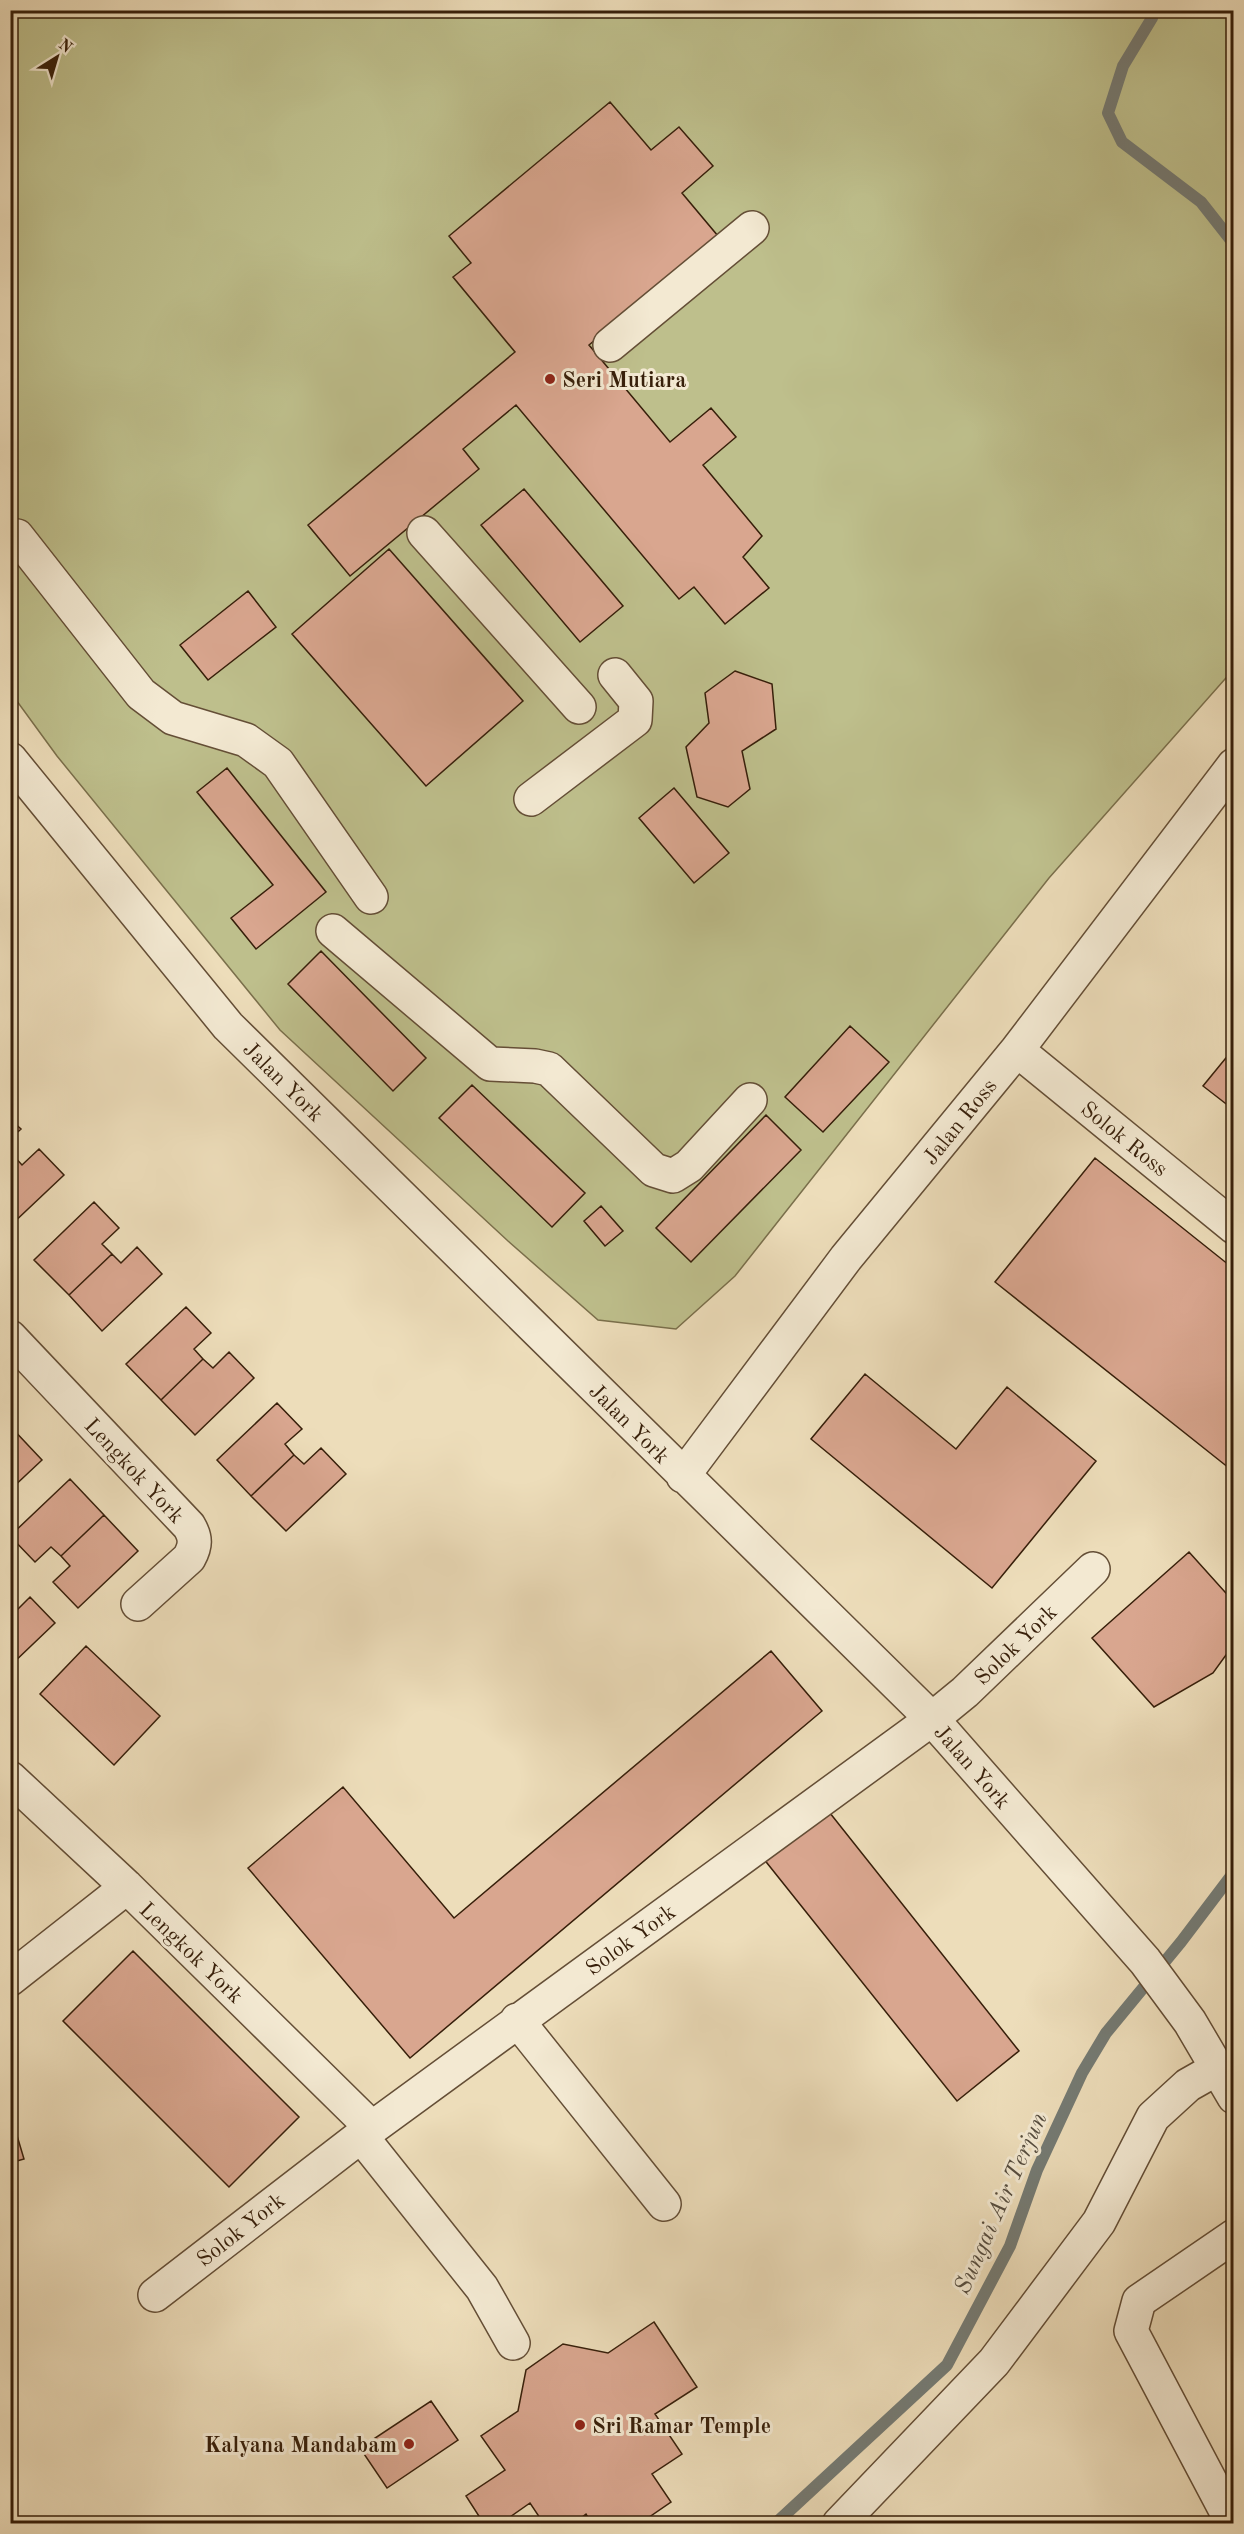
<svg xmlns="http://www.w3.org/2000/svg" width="1244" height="2534" font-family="'Old Standard TT',serif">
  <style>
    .green { fill: #bebf8c; stroke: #7a6f4b; stroke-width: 1.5 }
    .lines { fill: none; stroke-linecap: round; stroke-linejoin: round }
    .stream { stroke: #757b74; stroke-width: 12 }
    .building { fill: #d9a68f; stroke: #371f0a; stroke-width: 1.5 }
    .minor-casing { stroke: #644e36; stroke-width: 36 }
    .minor { stroke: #f3e9d2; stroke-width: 33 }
    .poi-dot { fill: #8f2418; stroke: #f3e9d2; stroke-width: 2 }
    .labels { text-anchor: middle; stroke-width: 6; stroke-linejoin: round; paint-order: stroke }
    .poi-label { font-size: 22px; font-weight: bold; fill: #371f0a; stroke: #f3e9d2; text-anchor: start }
    .street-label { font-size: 22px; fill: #371f0a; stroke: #f3e9d2 }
    .water-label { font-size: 24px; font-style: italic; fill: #564d3f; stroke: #f3e9d2 }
  </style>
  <rect width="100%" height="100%" fill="#edddba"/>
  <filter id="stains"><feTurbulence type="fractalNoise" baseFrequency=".00333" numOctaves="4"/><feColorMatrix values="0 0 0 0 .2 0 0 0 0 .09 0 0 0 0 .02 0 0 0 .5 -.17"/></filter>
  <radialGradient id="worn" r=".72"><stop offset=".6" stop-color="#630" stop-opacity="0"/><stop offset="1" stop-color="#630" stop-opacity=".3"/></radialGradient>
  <path class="green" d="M10 11H1233V670L1049 878 735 1276 676 1329 598 1320 508 1241 280 1030 57 756 11 693Z"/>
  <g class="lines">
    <path class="stream" d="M1153 10 1152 18 1123 66 1108 113 1122 142 1201 202 1234 244
      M775 2524 947 2365 1010 2246 1037 2170 1082 2073 1106 2033 1181 1942 1234 1872"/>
  </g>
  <path class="building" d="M610 102 651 150 679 127 713 166 682 193 718 236 589 345 670 442 711 408 736 437 703 465 762 536 743 557 769 588 725 624 694 587 679 599 516 405 463 449 479 469 350 576 308 525 515 352 453 277 471 263 449 236Z
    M524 489 623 606 580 642 481 525Z
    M389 549 523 701 426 786 292 634Z
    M248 591 276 627 208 680 180 645Z
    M735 671 772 684 776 729 742 751 750 789 728 807 697 797 686 747 709 723 705 693Z
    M227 768 326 892 256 949 231 918 273 885 197 792Z
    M674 788 729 853 694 883 639 818Z
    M321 951 426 1058 393 1091 288 984Z
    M850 1026 889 1062 823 1132 785 1097Z
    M1234 1048V1110L1203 1086Z
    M472 1085 585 1193 552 1227 439 1118Z
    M766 1115 801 1150 691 1262 656 1228Z
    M10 1119 21 1129 10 1139Z
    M39 1149 64 1175 10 1226V1158L13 1155 22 1165Z
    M1095 1158 1234 1269V1472L995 1282Z
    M94 1202 119 1228 102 1244 112 1254 69 1295 34 1260Z
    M601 1206 623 1231 605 1246 584 1221Z
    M137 1247 162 1274 102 1331 69 1295 112 1254 121 1263Z
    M186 1307 211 1333 194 1349 203 1359 161 1400 126 1364Z
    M229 1352 254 1378 195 1435 161 1400 203 1359 213 1368Z
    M865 1374 956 1449 1007 1387 1096 1461 992 1588 811 1439Z
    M277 1403 302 1429 285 1444 294 1455 251 1496 217 1460Z
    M10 1426 42 1460 10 1490Z
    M321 1448 346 1474 286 1531 251 1496 294 1455 304 1464Z
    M70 1479 104 1515 61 1556 51 1547 35 1562 10 1536Z
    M104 1515 138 1551 78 1608 53 1582 70 1566 61 1556Z
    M1189 1552 1234 1602V1644L1213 1673 1154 1707 1092 1638Z
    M30 1597 55 1623 10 1666V1610L14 1613Z
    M86 1646 160 1716 114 1765 40 1694Z
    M771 1651 822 1711 410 2058 248 1868 343 1787 454 1918Z
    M822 1803 1019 2051 957 2101 759 1853Z
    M133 1951 299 2117 229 2187 63 2021Z
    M10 2112 24 2159 10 2163Z
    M654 2322 697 2387 655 2414 682 2454 652 2474 671 2502 639 2524H592L586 2514 573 2524H544L530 2503 500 2524H484L466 2496 505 2470 481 2436 518 2411 526 2370 563 2344 608 2353Z
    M431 2401 458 2440 387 2488 360 2448Z"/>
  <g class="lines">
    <defs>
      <path id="minor" d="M610 345 752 228
        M424 533 579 707
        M17 536 141 694 173 718 246 740 278 763 371 897
        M10 759 228 1026 932 1719 1145 1961 1190 2022 1234 2097
        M531 799 635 720 636 701 615 675
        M333 931 490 1064 535 1066 549 1069 654 1170 673 1176 689 1166 750 1100
        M1017 1050 1234 1227
        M10 1337 189 1526C196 1538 196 1545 189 1558L138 1604
        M683 1476 846 1258 1017 1050 1234 765
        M10 1778 127 1887 372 2128
        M10 1979 127 1887
        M517 2020 664 2204
        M361 2136 482 2288 513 2343
        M155 2295 361 2136 932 1719 965 1692 1093 1569
        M839 2524 994 2362 1099 2222 1153 2117 1188 2085 1218 2068
        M1233 2524 1131 2331 1139 2301 1234 2236"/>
    </defs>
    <use href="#minor" class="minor-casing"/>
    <use href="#minor" class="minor"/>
  </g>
  <g class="poi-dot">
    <circle cx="550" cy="379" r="6"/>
    <circle cx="580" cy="2425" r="6"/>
    <circle cx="409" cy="2444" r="6"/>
  </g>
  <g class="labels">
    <g class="poi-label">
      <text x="562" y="387">Seri Mutiara</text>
      <text x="592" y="2433">Sri Ramar Temple</text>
      <text x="397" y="2452" text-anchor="end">Kalyana Mandabam</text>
    </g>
    <g class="street-label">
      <text transform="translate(284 1081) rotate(45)" y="8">Jalan York</text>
      <text transform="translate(959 1121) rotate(-51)" y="8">Jalan Ross</text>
      <text transform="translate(1125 1138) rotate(39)" y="8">Solok Ross</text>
      <text transform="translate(630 1423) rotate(45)" y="8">Jalan York</text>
      <text transform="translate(135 1470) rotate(47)" y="8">Lengkok York</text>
      <text transform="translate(1015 1644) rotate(-44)" y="8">Solok York</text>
      <text transform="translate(973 1766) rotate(49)" y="8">Jalan York</text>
      <text transform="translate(630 1939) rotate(-36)" y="8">Solok York</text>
      <text transform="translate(192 1952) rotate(44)" y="8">Lengkok York</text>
      <text transform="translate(240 2229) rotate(-38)" y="8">Solok York</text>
    </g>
    <g class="water-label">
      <text transform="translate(1000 2203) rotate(-66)" y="8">Sungai Air Terjun</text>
    </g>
  </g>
  <rect width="1244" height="2534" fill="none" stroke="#edddba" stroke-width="36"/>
  <rect x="12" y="12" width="1220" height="2510" fill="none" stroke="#371f0a" stroke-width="3"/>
  <rect x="18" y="18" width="1208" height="2498" fill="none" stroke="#371f0a" stroke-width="1.5"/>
  <g transform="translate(57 57) rotate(37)" stroke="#f3e9d2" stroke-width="4.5" paint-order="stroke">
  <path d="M0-4.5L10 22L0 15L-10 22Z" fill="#371f0a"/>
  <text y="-9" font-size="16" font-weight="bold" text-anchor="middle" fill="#371f0a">N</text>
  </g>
  <rect width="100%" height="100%" filter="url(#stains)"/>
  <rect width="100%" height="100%" fill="url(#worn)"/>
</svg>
